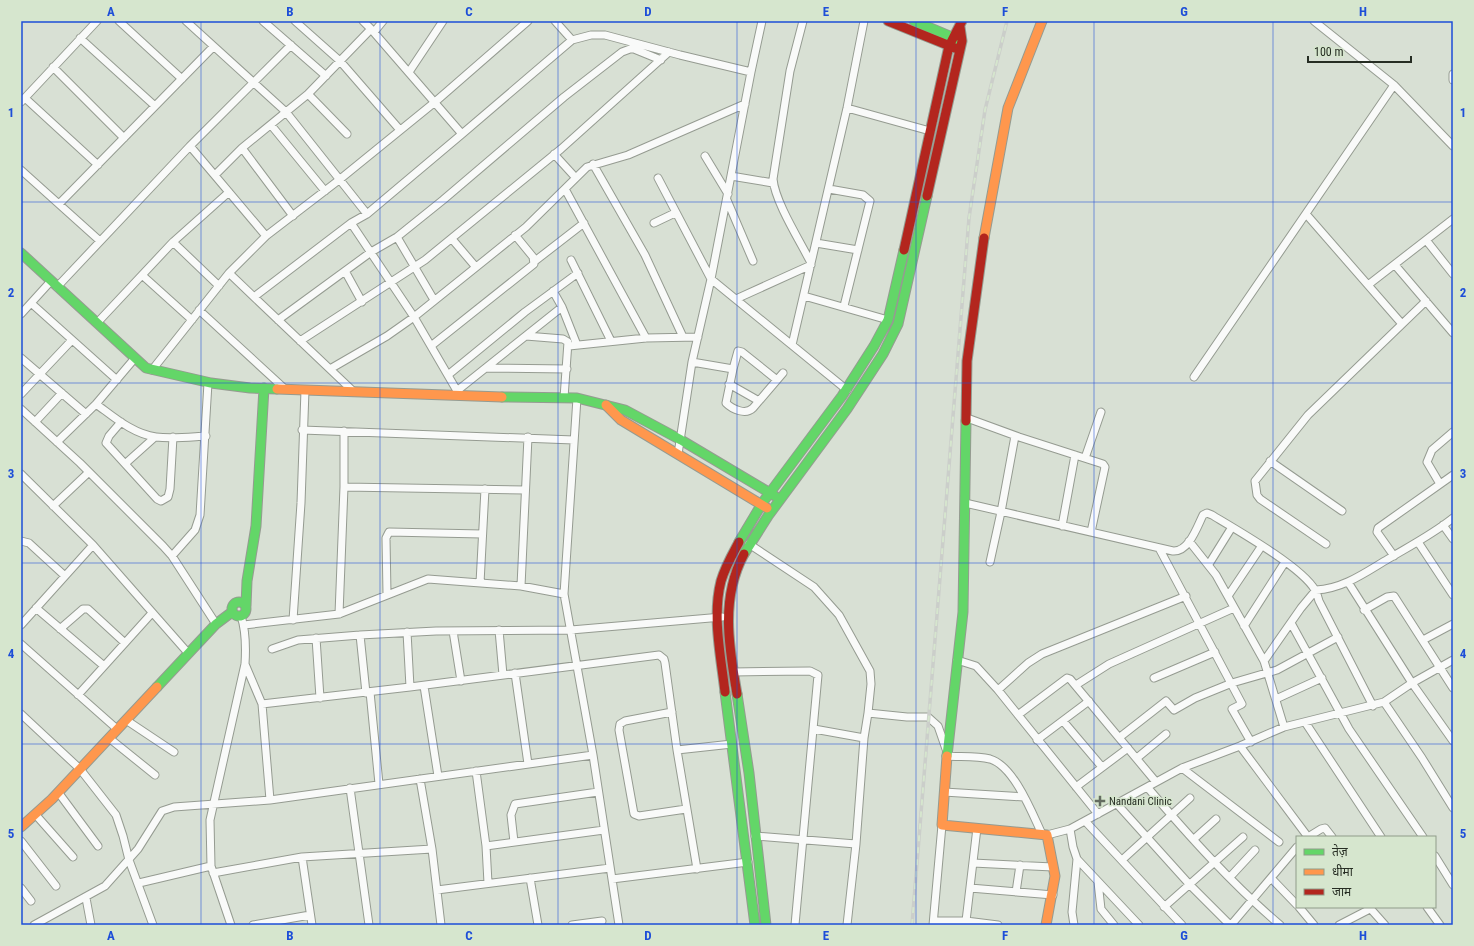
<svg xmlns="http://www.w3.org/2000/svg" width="1474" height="946" font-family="'Roboto Condensed','Noto Sans Devanagari',sans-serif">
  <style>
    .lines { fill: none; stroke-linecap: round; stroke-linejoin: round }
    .street-casing { stroke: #959b91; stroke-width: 9 }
    .fast-casing { stroke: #959b91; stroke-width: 11 }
    .slow-casing { stroke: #959b91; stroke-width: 11 }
    .jam-casing { stroke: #959b91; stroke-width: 11 }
    .street { stroke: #f9faf9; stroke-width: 7 }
    .fast { stroke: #63d668; stroke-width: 9 }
    .slow { stroke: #ff974d; stroke-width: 9 }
    .jam { stroke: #b3261e; stroke-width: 9 }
    .rail-casing { stroke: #cbceca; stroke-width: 3.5 }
    .rail { stroke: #d6e6ce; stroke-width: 2; stroke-dasharray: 6; stroke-linecap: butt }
    .grid { fill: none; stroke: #1d4ed8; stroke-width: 1; stroke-opacity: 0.55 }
    .poi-dot { fill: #646c61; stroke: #d6e6ce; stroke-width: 1.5 }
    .labels { text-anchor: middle; stroke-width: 3; stroke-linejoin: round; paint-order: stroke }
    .poi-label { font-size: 11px; fill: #262d23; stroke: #d6e6ce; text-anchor: start }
    .neatline { fill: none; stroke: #1d4ed8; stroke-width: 1.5 }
    .grid-label { font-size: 13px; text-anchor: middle; font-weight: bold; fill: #1d4ed8 }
  </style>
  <rect width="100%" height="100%" fill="#d8e0d4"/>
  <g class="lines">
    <defs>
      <path id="street" d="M119 21 182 79
        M186 21 286 112 367 214 351 223 254 297 354 392
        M263 21 326 76
        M295 21 340 61 400 130
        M555 21 572 40
        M803 21 790 71 773 179C775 202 800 241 811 263
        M1314 21 1394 85 1453 146
        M374 32 383 21
        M80 38 155 106
        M53 67 124 138
        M409 72 443 21
        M1453 74V80
        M308 94 347 134
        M25 98 98 165
        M21 102 97 21
        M847 108 930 131
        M271 125 325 191
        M462 134 572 40 591 35H605L680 55 751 72
        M190 146 266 236
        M242 148 293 216
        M554 154 575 177
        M705 156 728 194
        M593 164 645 255 683 337
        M21 170 100 241
        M215 175 242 148 308 94 371 29 363 21
        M731 176 773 183
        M658 178 711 279 847 390
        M565 189 646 338
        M829 189 863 195 870 201 844 306
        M727 200 753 261
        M59 204 213 47
        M367 214 462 134 371 29
        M1306 214 1402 324
        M351 223 414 317 460 396
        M654 223 675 213
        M397 237 434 300
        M452 239 475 266
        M1426 240 1453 274
        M173 242 219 286
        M816 243 858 250
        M571 260 611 341
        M535 261 584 223
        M1395 265 1453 333
        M345 271 362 302
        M229 273 266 236 339 180 435 102 528 21
        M142 275 192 320
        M1368 285 1453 219
        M57 287 190 146 291 45
        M553 291 562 307 577 345
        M804 296 888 320
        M736 299 811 265
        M31 303 117 380
        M199 310 285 389
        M21 314 51 281
        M278 320 371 252 397 237 443 200 564 97 622 52 630 49H634L661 60
        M97 323 173 242 229 192
        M526 336 563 339 568 342 564 398
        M300 341 425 260 561 149 669 52
        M792 345 847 108 864 21
        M431 346 534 264 533 257 515 235
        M569 346 646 338 698 337
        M21 358 86 414
        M692 362 733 369
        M486 368 567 369
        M330 369 387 336 414 317 526 227 587 167 628 155 745 104
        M152 370 229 273 254 297
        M448 375 525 312 578 273
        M1194 377 1394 85
        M777 380 742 352 738 351 733 369 726 403C733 410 746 415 753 408L783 373
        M729 384 759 401
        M458 390 562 307
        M21 394 72 340
        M577 398 564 594 593 755
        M96 404C114 417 133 434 156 437 172 439 189 437 206 436
        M21 409 80 463 163 546 172 556 216 624
        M967 418 1019 437 1103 464 1105 467 1091 532
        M35 422 62 393
        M121 422 109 436 106 443 157 499 161 501 168 497 170 489 173 437
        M302 430 574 440
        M57 442 96 404 135 358
        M678 454 692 362 711 279 751 72 762 21
        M1085 458 1101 412
        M1270 461 1342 511
        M126 463 155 437
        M21 474 93 545 188 653
        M1440 484 1427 462 1432 450 1453 432
        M344 487 525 490
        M965 503 1173 551C1189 552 1197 527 1203 515L1207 513 1212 515C1237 530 1302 567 1315 590 1317 593 1318 598 1319 601L1373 706
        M53 506 89 472
        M1443 525 1453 539
        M1062 526 1075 455
        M21 541 29 543 65 576
        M1189 541 1216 575 1264 661 1284 727
        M1418 542 1453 595
        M749 544 814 587 839 615 870 671 871 684 868 713 907 717H928L938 726 946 749
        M1326 544 1260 499 1257 495 1255 481 1308 415 1426 301
        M1159 548 1242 704 1232 709 1251 742
        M172 556 195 530 200 515 208 383
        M1394 556 1377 532 1378 528 1453 475
        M990 562 1001 512 1015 436
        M1209 564 1232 527
        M1348 582 1412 683 1453 741
        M480 583 485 489
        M521 586 528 437
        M387 594 386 538 389 532 482 534
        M1228 596 1261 547
        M36 608 104 666
        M1364 610 1387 597 1394 596 1453 688
        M339 614 344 487V431
        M293 620 301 503 305 390
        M1291 623 1349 729 1423 837
        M21 625 93 545
        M244 625 339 614 428 579 521 586 564 594
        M1244 626 1285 562
        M60 629 83 609H88L125 643
        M499 630 503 675
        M453 631 461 681
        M407 632 410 687
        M360 635 366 693
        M316 638 320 698
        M1423 640 1453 624
        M21 644 117 729
        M272 649 298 640 360 635 436 631 571 630 722 617
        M957 660 976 666 998 690 1098 814
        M1264 661 1301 608 1316 590C1343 589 1366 572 1388 559 1410 546 1433 534 1453 518
        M245 664 262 704 270 800
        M733 672 810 671 818 675 795 925
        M515 673 528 764
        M1154 678 1215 652
        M1076 685 1109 664 1234 608
        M424 686 438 776
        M998 690 1028 663 1042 654 1186 596
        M370 692 379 784
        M78 695 152 613
        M1276 699 1322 678
        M1384 702 1422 758 1453 808
        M262 704 410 687 659 655 664 659 665 663 677 750 697 869
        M672 712 625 721 620 724 619 730 634 814 639 816 686 809
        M21 714 80 769 116 815 123 836 129 860 153 925
        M1018 715 1067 678 1070 679 1156 782
        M126 720 174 752
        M1063 721 1102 767
        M1305 722 1381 837
        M814 729 864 738
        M1120 737 1166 701 1174 710 1195 698 1232 683 1277 670 1338 637
        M109 738 155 775
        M1037 740 1089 701
        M1240 746 1308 837
        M677 750 732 744
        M946 756C960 757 977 756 990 759 1014 766 1032 813 1042 834
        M1137 758 1166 734
        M1182 768 1279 842
        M476 771 486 846 488 883
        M420 779 432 849
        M1076 787 1128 748
        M350 788 369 925
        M1148 788C1189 836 1232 884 1280 925
        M58 792 98 846
        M944 792 1024 797
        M1117 804 1190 885 1230 925
        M35 814 73 857
        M1085 821 1182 925
        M1070 829 1073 847 1077 859 1139 925
        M1047 835 1070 829 1182 768 1240 746 1284 727 1384 702 1412 683 1453 660
        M755 836 856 844
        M1308 837 1321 829 1325 828 1332 837
        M1194 839 1216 819
        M21 841 56 886
        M514 842 511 815 515 804 598 792
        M486 846 604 830
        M1435 856 1453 885
        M302 857 432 849 441 925
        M1122 860 1190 798
        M973 863 1053 867
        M213 873 302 857 312 925
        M1230 877 1255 850
        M530 878 538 925
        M1271 878 1297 905
        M612 879 748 862
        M1098 882 1101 909 1114 925
        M139 883 211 866
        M21 888 31 901
        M970 888 1053 895
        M437 890 610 868
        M1016 892 1020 865
        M86 898 91 925
        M1164 907 1243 837
        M1299 907 1314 925
        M1369 907 1385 925
        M1427 907 1440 925
        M934 921H966L998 925
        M966 921 977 828
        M34 925 105 886 138 849 162 811 174 807 270 800 593 755 619 925
        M231 925 211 866 210 820 245 664C246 648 246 631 241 616
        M253 925 310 915
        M572 925 602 921
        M847 925 856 844 864 738 868 713
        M933 925 942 825
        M1074 925 1072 912 1077 859
        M1231 925 1297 847
        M1339 925 1370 909"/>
      <path id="fast" d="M914 21 959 40
        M21 253 146 368 211 383 250 388 277 389
        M502 397 577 398 625 410 681 440 775 496
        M739 542 763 502 842 396 874 346 888 320 904 250
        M744 554 768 516 847 409 883 354 898 324 927 196
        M232 609a7 7 0 1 1 14 0a7 7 0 1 1-14 0Z
        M246 606 247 581 256 526 264 388
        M157 687 216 624 232 612
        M725 692 755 925
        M737 694 749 773 766 925
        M947 756 963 612 966 421"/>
      <path id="slow" d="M984 238 1008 108 1042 21
        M277 389 502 397
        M606 405 621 420 767 508
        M947 756 942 825 1047 835 1055 876 1046 925
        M21 827 52 799 157 687"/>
      <path id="jam" d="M888 21 955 48
        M927 196 962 41 960 27
        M904 250 949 46 962 21
        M966 421 967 361 984 238
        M725 692C721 657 712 616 721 581 725 567 732 555 739 542
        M737 694C729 647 720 599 744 554"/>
    </defs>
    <use href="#street" class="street-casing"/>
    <use href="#fast" class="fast-casing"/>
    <use href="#slow" class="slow-casing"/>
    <use href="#jam" class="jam-casing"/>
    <use href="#street" class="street"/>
    <use href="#fast" class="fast"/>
    <use href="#slow" class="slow"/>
    <use href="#jam" class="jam"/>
    <defs>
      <path id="rail" d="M912 925 969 218 985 110 1007 21"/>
    </defs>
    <use href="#rail" class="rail-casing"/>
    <use href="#rail" class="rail"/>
  </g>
  <path class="grid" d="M201 21V925M380 21V925M558 21V925M737 21V925M916 21V925M1094 21V925M1273 21V925M21 202H1453M21 383H1453M21 563H1453M21 744H1453"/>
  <path class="poi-dot" d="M1098 795h4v4h4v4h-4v4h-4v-4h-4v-4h4z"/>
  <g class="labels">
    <g class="poi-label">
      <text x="1109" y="805">Nandani Clinic</text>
    </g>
  </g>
  <rect width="1474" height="946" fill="none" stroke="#d6e6ce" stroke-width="44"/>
  <rect x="1296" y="836" width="140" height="72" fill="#d6e6ce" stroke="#909c8a"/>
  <rect x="1304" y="849" width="20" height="6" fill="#63d668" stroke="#909c8a"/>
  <text x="1332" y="856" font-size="12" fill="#262d23">तेज़</text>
  <rect x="1304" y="869" width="20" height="6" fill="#ff974d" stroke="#909c8a"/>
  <text x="1332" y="876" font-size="12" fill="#262d23">धीमा</text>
  <rect x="1304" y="889" width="20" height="6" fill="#b3261e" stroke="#909c8a"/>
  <text x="1332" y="896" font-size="12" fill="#262d23">जाम</text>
  <path d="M1308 56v6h103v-6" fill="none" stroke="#262d23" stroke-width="2"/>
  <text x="1314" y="56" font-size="12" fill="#262d23" stroke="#d6e6ce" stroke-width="3" paint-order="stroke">100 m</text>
  <rect x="22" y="22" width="1430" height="902" class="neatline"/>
  <g class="grid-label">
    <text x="111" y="16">A</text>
    <text x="290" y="16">B</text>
    <text x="469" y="16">C</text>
    <text x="648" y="16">D</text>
    <text x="826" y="16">E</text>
    <text x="1005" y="16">F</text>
    <text x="1184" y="16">G</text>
    <text x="1363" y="16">H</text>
    <text x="11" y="117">1</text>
    <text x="1463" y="117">1</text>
    <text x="11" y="297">2</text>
    <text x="1463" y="297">2</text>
    <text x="11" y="478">3</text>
    <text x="1463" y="478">3</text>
    <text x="11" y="658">4</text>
    <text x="1463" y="658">4</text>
    <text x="11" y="838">5</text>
    <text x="1463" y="838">5</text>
    <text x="111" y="940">A</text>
    <text x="290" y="940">B</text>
    <text x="469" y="940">C</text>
    <text x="648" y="940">D</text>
    <text x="826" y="940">E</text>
    <text x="1005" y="940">F</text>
    <text x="1184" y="940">G</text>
    <text x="1363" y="940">H</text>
  </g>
</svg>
